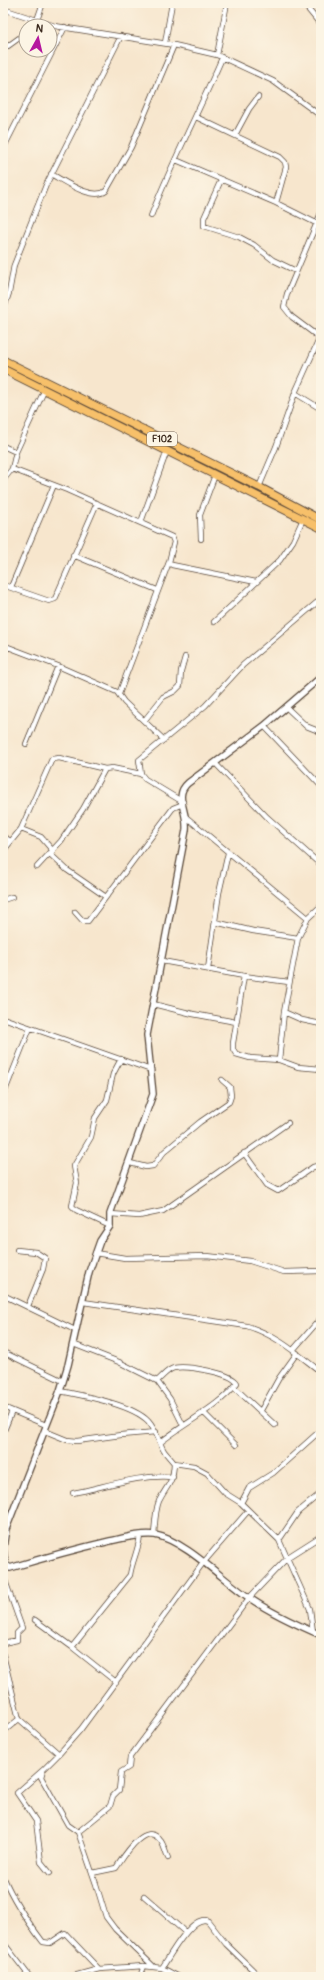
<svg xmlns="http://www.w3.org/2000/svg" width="324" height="1980" font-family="Pangolin,sans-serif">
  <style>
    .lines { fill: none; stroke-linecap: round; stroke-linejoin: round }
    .minor-casing { stroke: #574638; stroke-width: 6 }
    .tertiary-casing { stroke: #574638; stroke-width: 8 }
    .primary-casing { stroke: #574638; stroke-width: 9 }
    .minor { stroke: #fff; stroke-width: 4.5 }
    .tertiary { stroke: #fff; stroke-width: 5.5 }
    .primary { stroke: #f7c06b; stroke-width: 7 }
    .labels { text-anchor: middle; stroke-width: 4; stroke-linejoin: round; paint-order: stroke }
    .shield { fill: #fcf5e5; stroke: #75675a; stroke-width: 1 }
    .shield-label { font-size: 9px; font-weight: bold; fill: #3b2a1e }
  </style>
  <rect width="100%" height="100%" fill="#fcf5e5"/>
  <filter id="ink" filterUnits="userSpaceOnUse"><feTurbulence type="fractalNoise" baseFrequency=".025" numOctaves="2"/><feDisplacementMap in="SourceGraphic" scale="8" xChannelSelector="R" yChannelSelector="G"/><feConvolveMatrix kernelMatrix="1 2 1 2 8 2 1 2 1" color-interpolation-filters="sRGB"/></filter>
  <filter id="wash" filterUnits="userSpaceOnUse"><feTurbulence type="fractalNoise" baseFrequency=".012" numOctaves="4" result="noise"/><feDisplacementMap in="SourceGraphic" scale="16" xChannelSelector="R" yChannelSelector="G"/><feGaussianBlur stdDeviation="0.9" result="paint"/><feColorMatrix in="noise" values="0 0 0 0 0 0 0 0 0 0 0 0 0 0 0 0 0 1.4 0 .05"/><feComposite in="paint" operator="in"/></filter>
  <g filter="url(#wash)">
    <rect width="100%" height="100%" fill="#f7e6cd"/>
  </g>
  <g filter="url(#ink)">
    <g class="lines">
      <defs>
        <path id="minor" d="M303 3 321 25
          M3 9 55 26 174 45 217 55 273 81 321 116
          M32 26 37 20 43 3
          M165 43 172 3
          M3 45 8 46 26 33
          M217 55 227 3
          M196 117 280 157 285 162 286 167 276 203
          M235 135 249 109 258 97
          M3 149 65 27
          M176 160 276 203 316 223
          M51 174C64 181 92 201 106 191L131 147 174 45
          M221 180 204 218V226L239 237 254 245 273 260 296 271
          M151 216C172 162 199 111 222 58
          M3 311 9 293 14 265 46 185 121 36
          M320 338 292 317 284 307 287 294 321 213
          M295 393 321 409
          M3 446 16 452
          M12 469 67 490 172 537 174 542 169 562 119 694
          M3 485 4 479 12 469 16 452 44 391
          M259 487 276 447 295 393 321 335
          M141 522 167 451
          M201 539 200 515 215 475
          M73 555 157 590
          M169 562 172 565 256 582
          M3 585 49 601 55 599 97 503
          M11 587 54 485
          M214 622 280 560 293 541 303 519
          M3 645 58 666 117 692 124 702 164 740
          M3 654 6 647
          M286 707 306 726 321 732
          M144 721 163 697 175 691 180 686 181 671 185 657
          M264 726 321 786
          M26 744 58 666
          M215 763 267 817 321 865
          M183 802 145 779 141 774 139 760 205 706 243 665 321 599
          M186 817 308 918
          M21 829 41 837 53 851
          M3 837 11 841
          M3 851 21 829 52 759 59 758 105 769
          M50 854 67 870 106 897
          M37 867 61 841 83 809 105 769 112 768 141 774
          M3 900 12 897
          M75 912 83 921H88L173 808 183 804
          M215 922 253 931 298 938
          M162 961 244 976 289 982
          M208 969 219 893 228 853
          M244 976 233 1043V1049L236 1054 250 1058 279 1060 298 1067 321 1069
          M153 1004 193 1014 236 1022
          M284 1012 302 1020 321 1024
          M3 1018 151 1070
          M279 1060 284 1012 298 938 308 918 321 906
          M3 1096 30 1028
          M244 1153 267 1185 278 1191 313 1167 321 1165
          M130 1163 146 1167 153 1166 164 1152 200 1122 229 1102 231 1096 230 1087 222 1080
          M110 1214 139 1216 163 1211 288 1123
          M110 1226 76 1210 72 1206 77 1183 74 1166 91 1137 95 1118 107 1100 113 1074 121 1059
          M17 1250 36 1252 45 1258 43 1269 28 1306
          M95 1253 125 1258 207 1256 250 1261 284 1272 321 1271
          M3 1295 75 1330
          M83 1302 247 1326C278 1336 296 1353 321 1372
          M73 1344 119 1362 157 1381 170 1399 183 1425
          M294 1349 321 1318
          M3 1352 63 1381
          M157 1381C162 1377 168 1369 174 1368 186 1365 232 1373 237 1383 219 1407 184 1423 161 1442
          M234 1387 275 1425
          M60 1391C84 1396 131 1404 148 1421 157 1431 158 1441 164 1451 167 1455 171 1459 174 1463 173 1484 167 1485 159 1501 155 1511 155 1524 154 1535
          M3 1407 46 1425
          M203 1412 236 1445
          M260 1412 279 1378 297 1353
          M45 1431 67 1440 77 1441 121 1435 156 1432
          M3 1433 12 1411
          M174 1463 194 1466 207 1473 225 1493 241 1503 279 1540 310 1609 313 1632
          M73 1493C105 1487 140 1474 173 1477
          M241 1503 249 1488 273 1473 321 1430
          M279 1540 298 1512 321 1493
          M3 1572 6 1567
          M3 1575 22 1628 17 1633V1640L3 1643
          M35 1620 72 1647 116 1682
          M72 1647 130 1575C132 1561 139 1549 140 1535
          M3 1655 19 1719 59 1754
          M3 1686 10 1682
          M3 1732 19 1719
          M43 1770 17 1793 36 1821 41 1862 50 1873
          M78 1832 110 1806 113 1796 119 1790 121 1772 129 1767 130 1757 249 1598 288 1557 321 1536
          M92 1873 116 1868C123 1858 145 1820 160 1840 164 1844 165 1852 168 1858
          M3 1876C13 1900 27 1921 43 1942L50 1943 65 1933 99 1969
          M144 1896 185 1932
          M3 1942 30 1977
          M153 1966 115 1929 106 1917 96 1884 78 1832 68 1825 41 1777 43 1770 59 1754 81 1729 203 1563 248 1511
          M162 1968C169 1957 193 1913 208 1921L226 1944 260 1977
          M70 1977 99 1969 144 1966 162 1968 179 1977
          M140 1977 144 1966"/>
        <path id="tertiary" d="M321 677 264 726 188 783C173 796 188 810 186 830L147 1035 153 1094 110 1214V1226L100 1241 89 1272 68 1365 60 1391 6 1529 3 1548 5 1564 10 1568C43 1558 76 1549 110 1541 124 1538 141 1533 155 1535 184 1540 223 1580 248 1597 271 1613 295 1624 321 1635"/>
        <path id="primary" d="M3 360 259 487 321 520
          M3 369 321 528"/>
      </defs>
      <use href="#minor" class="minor-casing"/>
      <use href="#tertiary" class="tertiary-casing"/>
      <use href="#primary" class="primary-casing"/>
      <use href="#minor" class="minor"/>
      <use href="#tertiary" class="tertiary"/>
      <use href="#primary" class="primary"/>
    </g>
  </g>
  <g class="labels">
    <rect class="shield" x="147" y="432" width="30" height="14" rx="3"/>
    <g class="shield-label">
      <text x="162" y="442">F102</text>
    </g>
  </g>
  <rect width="324" height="1980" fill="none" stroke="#fcf5e5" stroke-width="16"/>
  <g transform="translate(38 38) rotate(8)"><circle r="19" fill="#fcf5e5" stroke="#afa495"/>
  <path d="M0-3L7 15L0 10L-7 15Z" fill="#b5179e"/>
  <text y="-6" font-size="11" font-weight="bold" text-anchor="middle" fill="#3b2a1e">N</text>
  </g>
</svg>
